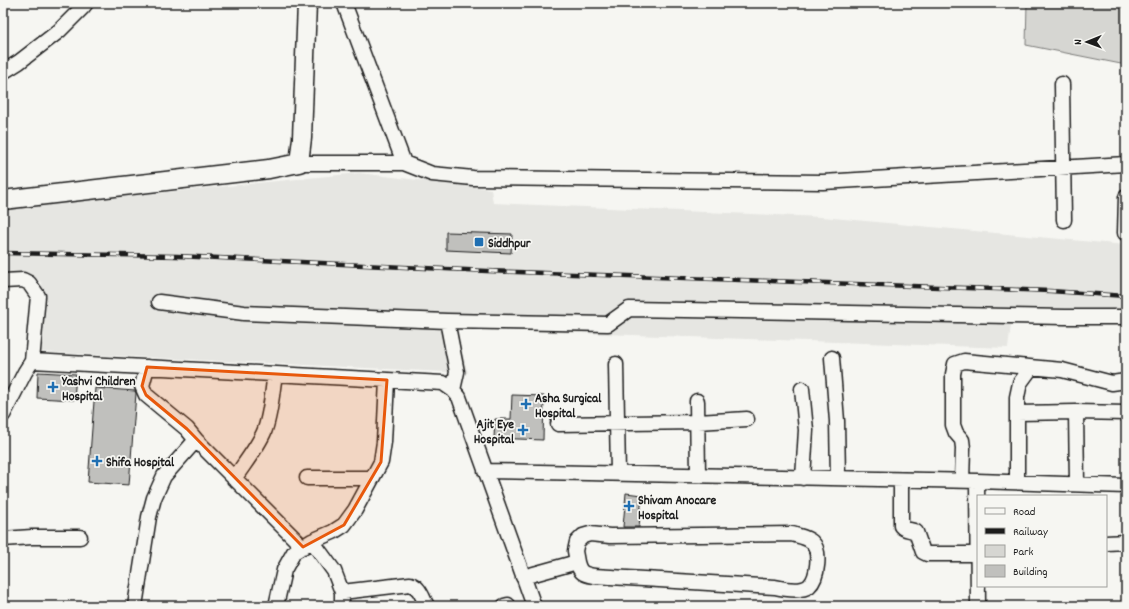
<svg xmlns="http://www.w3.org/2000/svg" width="1129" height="609" font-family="Dekko,sans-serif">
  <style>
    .built { fill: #e6e6e2 }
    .green { fill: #d6d6d2; stroke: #797977 }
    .building { fill: #c0c0bd; stroke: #1c1c1c }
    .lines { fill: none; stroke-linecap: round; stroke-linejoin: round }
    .minor-casing { stroke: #1c1c1c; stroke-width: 17 }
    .major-casing { stroke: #1c1c1c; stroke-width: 21 }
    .minor { stroke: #f6f6f2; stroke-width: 14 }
    .major { stroke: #f6f6f2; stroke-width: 18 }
    .rail-casing { stroke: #1c1c1c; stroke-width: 4.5 }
    .rail { stroke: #f6f6f2; stroke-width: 3; stroke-dasharray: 9; stroke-linecap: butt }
    .marked { fill: #e8590c; fill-opacity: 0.2; stroke: #e8590c; stroke-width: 3; stroke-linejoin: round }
    .poi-dot { fill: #1f6fb2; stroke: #f6f6f2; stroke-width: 1.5 }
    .labels { text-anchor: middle; stroke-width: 3.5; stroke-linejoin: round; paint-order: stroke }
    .poi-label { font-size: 13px; font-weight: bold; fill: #1c1c1c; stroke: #f6f6f2; text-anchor: start }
  </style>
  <rect width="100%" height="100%" fill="#f6f6f2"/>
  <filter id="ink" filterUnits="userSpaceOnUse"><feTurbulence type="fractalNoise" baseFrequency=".025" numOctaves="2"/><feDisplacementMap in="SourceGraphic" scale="8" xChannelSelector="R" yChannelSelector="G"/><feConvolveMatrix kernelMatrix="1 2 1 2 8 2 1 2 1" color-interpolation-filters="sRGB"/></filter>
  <g filter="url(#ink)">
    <path class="built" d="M359 173 418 180 443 182 491 189 493 203 822 217 1126 245V325H1011L1008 348 456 329 468 373 37 352 42 283 32 275 3 274V208Z"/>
    <path class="green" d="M1027 3H1126V65L1026 45Z"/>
    <path class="building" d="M446 232 512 234 511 253 446 250Z
      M38 372 76 374 74 400 37 398Z
      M95 388 135 391 136 393 129 485 88 482Z
      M512 395 544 396 543 440 494 438 495 419H511Z
      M626 493 642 495 639 527H623Z"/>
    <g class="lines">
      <defs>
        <path id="minor" d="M344 3 404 163
          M3 72 19 62 59 31 83 7 86 3
          M1062 84 1064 220
          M299 163H404L432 174 473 178 823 182 1126 164
          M1125 233 1126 197
          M3 281 23 280 29 283 38 296 32 361 443 383 453 390 459 397 534 606
          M159 302 244 313 447 321 608 324 629 309 1065 317H1126
          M447 321 457 372 453 390
          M832 358 837 421 838 478
          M616 364 618 474
          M802 389 806 430 803 478
          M697 401 698 475
          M1076 412 1077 484
          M1017 413 1076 412 1126 413
          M3 415 25 372 32 361
          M558 424 698 422 747 419
          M196 440 303 547
          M485 471 977 481 1126 486
          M307 478H372
          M234 479C244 464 257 448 264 432 271 415 272 392 275 374
          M901 480V526C905 531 911 529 916 532L923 552 927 554H978
          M962 481 963 448 962 440 956 433 953 425V374L955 364 964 361 1062 370 1112 383 1126 381
          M977 481 978 606
          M1017 482V397L1020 383 1031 368
          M3 539 32 537H80
          M312 541 334 571 342 592V606
          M1106 543 1126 542
          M523 577 577 562C580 573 583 574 594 576L775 587C784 589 801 592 809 586 818 578 821 550 812 542 807 537 798 536 792 534L610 536 590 534 583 536 577 542 575 551 577 562
          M342 592 410 584C420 587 422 597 427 606
          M135 606 149 517 154 498 164 476 196 440 187 429 146 395 142 386 147 367
          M276 606 284 570 294 552 312 541 333 532 344 525 355 510 381 462 384 442 387 380
          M504 606 508 605"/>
        <path id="major" d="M3 200 269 169 299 163 302 138 307 3"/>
      </defs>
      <use href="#minor" class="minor-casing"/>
      <use href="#major" class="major-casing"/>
      <use href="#minor" class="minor"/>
      <use href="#major" class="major"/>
      <defs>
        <path id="rail" d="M3 253 177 256 487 271 1050 291 1126 296"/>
      </defs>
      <use href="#rail" class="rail-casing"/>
      <use href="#rail" class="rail"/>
    </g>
  </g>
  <path class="marked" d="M147 367 387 380 381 462 344 525 303 547 187 429 146 395 142 386Z"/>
  <g class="poi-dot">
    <rect x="474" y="237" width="10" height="10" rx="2"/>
    <path d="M51 381h4v4h4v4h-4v4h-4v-4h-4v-4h4z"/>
    <path d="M524 398h4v4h4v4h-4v4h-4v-4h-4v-4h4z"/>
    <path d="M521 424h4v4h4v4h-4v4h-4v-4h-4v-4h4z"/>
    <path d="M95 455h4v4h4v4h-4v4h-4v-4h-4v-4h4z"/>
    <path d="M627 500h4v4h4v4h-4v4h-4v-4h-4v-4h4z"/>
  </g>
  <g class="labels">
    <g class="poi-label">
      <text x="488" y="247">Siddhpur</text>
      <text x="62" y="385">Yashvi Children<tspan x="62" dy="15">Hospital</tspan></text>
      <text x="535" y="402">Asha Surgical<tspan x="535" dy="15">Hospital</tspan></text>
      <text x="514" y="428" text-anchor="end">Ajit Eye<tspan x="514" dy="15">Hospital</tspan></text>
      <text x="106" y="466">Shifa Hospital</text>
      <text x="638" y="504">Shivam Anocare<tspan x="638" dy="15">Hospital</tspan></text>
    </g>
  </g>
  <rect width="1129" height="609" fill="none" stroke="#f6f6f2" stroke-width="16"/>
  <rect x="8" y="8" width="1113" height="593" fill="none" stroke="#1c1c1c" stroke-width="1.5" filter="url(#ink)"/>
  <rect x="977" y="495" width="130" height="92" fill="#f6f6f2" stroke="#9f9f9c"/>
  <rect x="985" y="508" width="20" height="6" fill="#f6f6f2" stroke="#9f9f9c"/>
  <text x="1013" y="515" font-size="12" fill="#1c1c1c">Road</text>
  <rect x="985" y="528" width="20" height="6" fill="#1c1c1c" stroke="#9f9f9c"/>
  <text x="1013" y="535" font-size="12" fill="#1c1c1c">Railway</text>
  <rect x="985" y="545" width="20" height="12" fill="#d6d6d2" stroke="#9f9f9c"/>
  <text x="1013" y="555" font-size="12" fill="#1c1c1c">Park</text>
  <rect x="985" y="565" width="20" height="12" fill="#c0c0bd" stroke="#9f9f9c"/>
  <text x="1013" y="575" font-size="12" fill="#1c1c1c">Building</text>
  <g transform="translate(1087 42) rotate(269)" stroke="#f6f6f2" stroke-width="3" paint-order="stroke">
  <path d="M0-3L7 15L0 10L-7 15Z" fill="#1c1c1c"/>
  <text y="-6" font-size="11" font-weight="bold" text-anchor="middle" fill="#1c1c1c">N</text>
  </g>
</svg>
